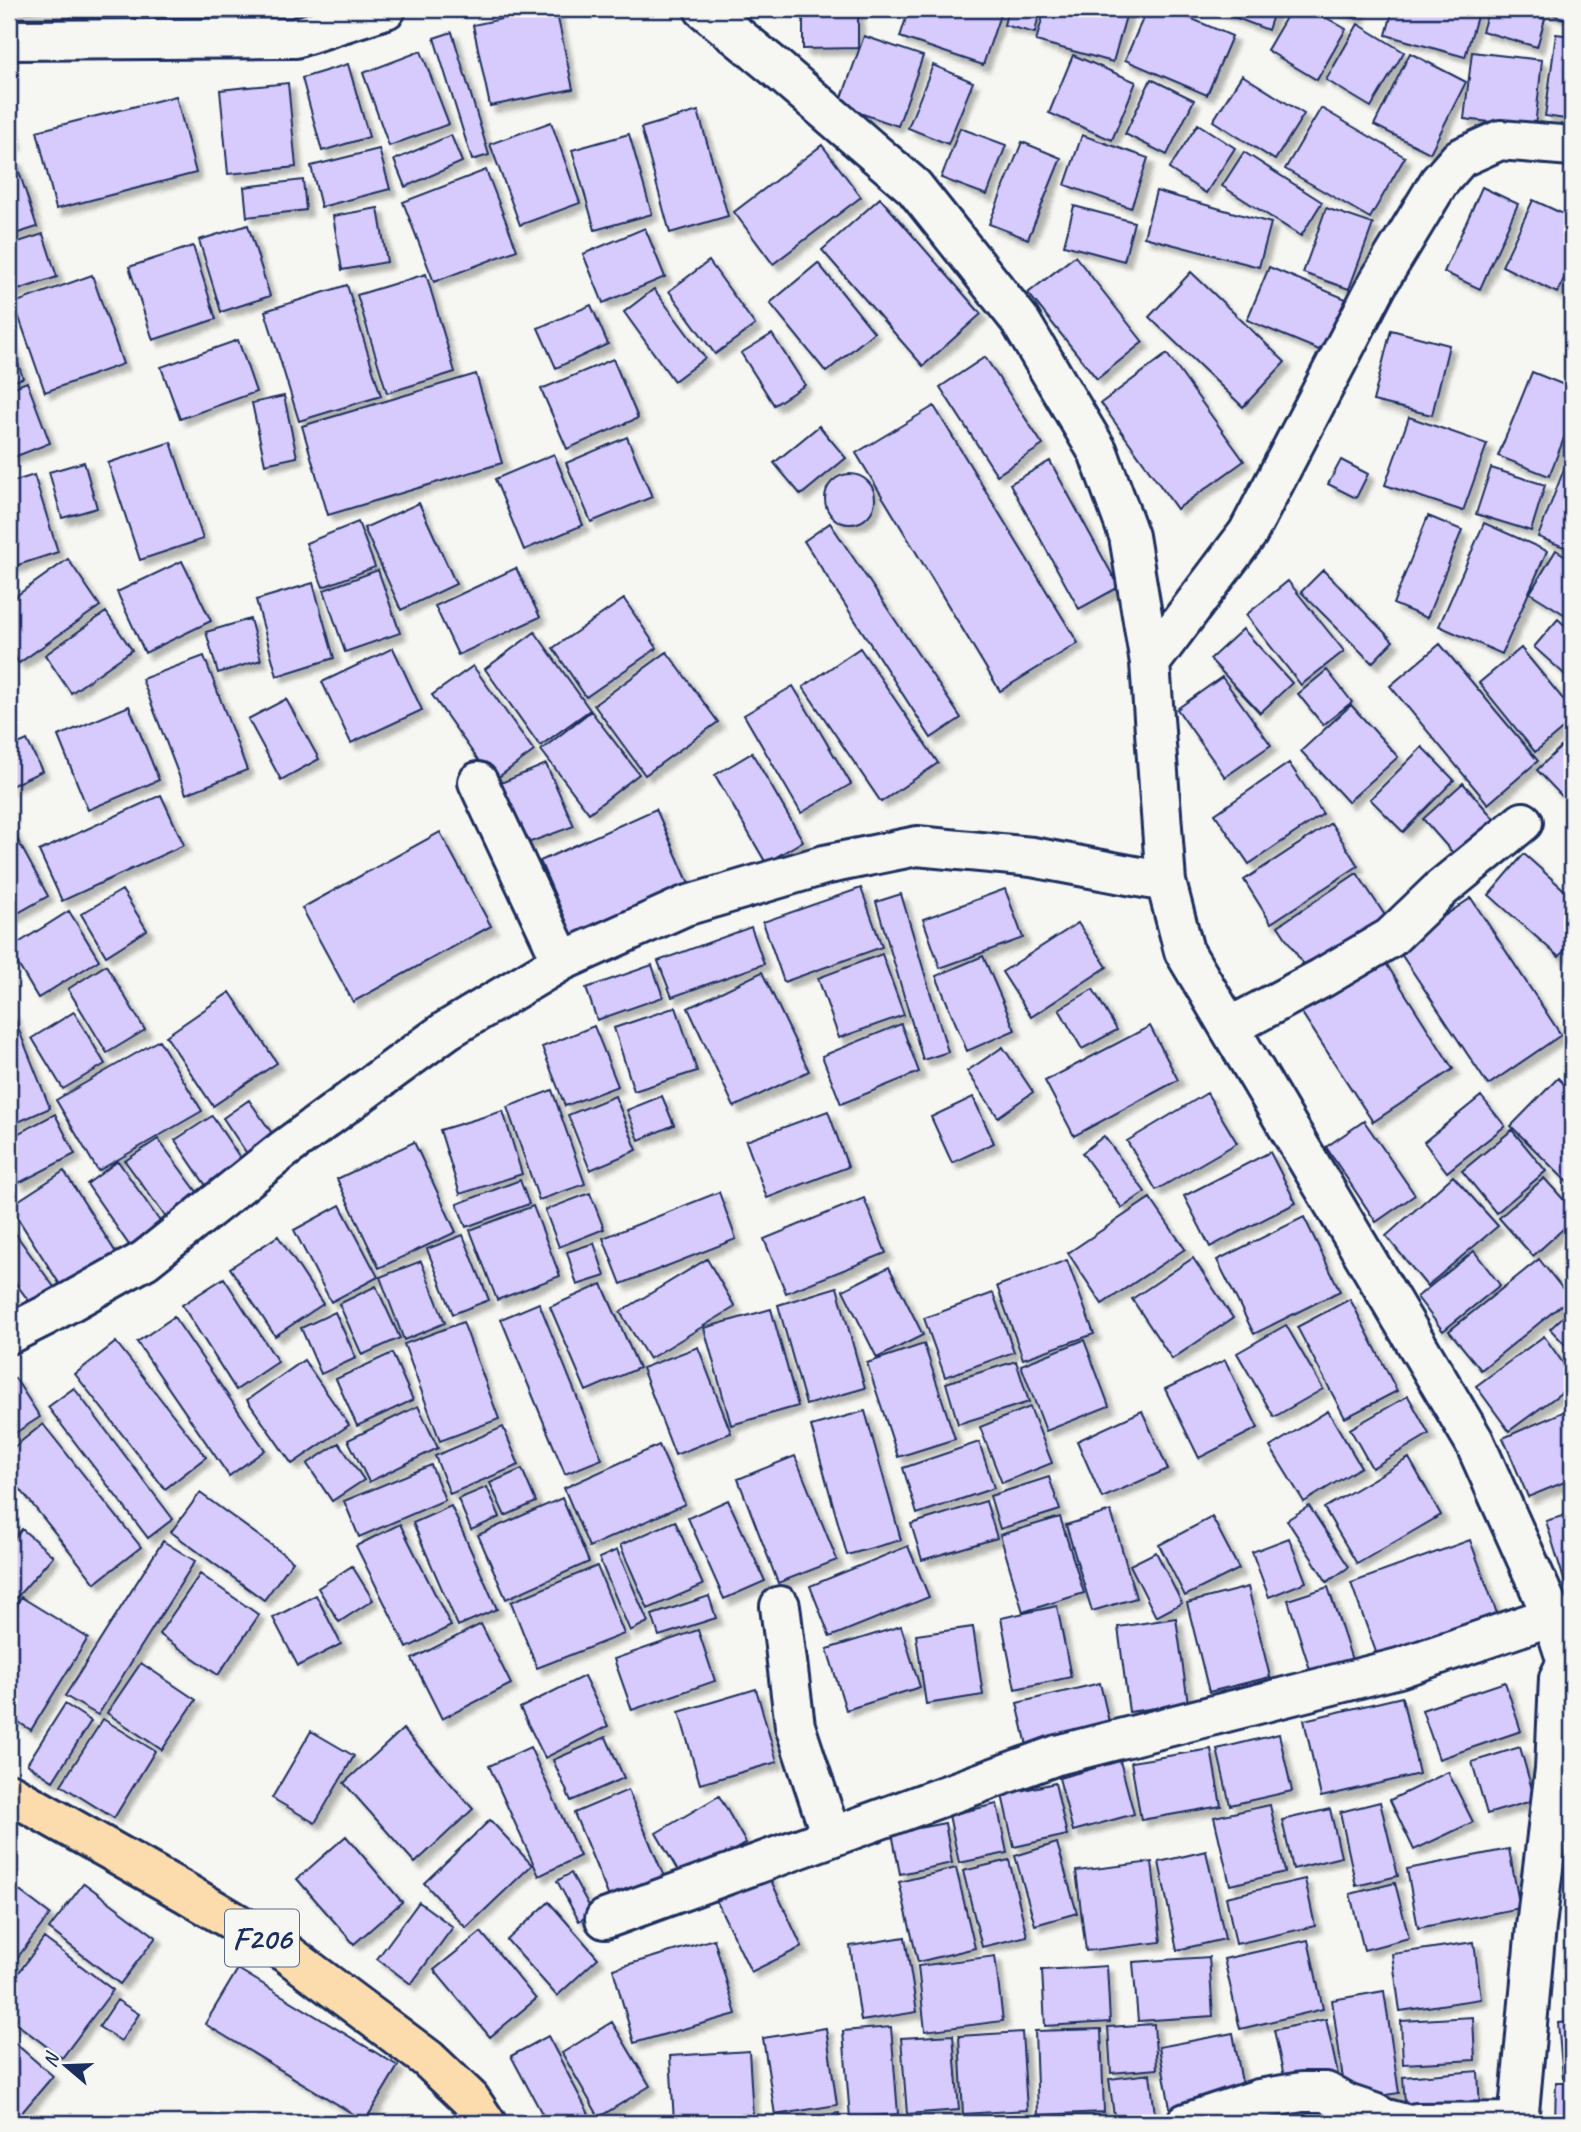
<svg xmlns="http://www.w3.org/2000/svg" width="1581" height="2132" font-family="Caveat,sans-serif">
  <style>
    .building { fill: #d7cafc; stroke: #1b2f5e; stroke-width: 2; filter: url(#shadow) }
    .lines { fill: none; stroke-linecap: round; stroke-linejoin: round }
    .minor-casing { stroke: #1b2f5e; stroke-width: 44 }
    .major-casing { stroke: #1b2f5e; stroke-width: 44 }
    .minor { stroke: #f6f6f2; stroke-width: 38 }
    .major { stroke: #fcdcac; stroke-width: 38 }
    .labels { text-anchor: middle; stroke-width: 5; stroke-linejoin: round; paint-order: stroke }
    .shield { fill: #f6f6f2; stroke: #5d6b8a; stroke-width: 2 }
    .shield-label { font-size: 32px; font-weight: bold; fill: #1b2f5e }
  </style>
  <defs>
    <filter id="shadow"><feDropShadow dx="6" dy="6" stdDeviation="2" flood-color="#0004"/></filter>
  </defs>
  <rect width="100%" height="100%" fill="#f6f6f2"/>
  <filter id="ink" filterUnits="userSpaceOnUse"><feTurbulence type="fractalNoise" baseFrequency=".0143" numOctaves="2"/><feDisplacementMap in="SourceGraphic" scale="14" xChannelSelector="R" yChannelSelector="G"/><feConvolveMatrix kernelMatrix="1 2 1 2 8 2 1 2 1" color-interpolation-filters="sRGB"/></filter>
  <g filter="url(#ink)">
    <path class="building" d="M9 9H65V11L9 13Z
      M70 9H127L128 27 72 30Z
      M134 9H235V21L135 27Z
      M292 9H319L295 16Z
      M549 9H556L573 89 490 106 473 25Z
      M803 9H858V48L803 49Z
      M909 9H1002L983 65 900 37Z
      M1008 9H1040L1035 33 1004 25Z
      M1045 9H1128L1113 62 1036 41Z
      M1147 9H1169L1232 36 1207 95 1125 60Z
      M1213 9H1275L1268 30Z
      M1291 9H1311L1346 29 1317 80 1267 50Z
      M1333 9H1361L1357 19Z
      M1393 9H1463L1478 13 1465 57 1386 35Z
      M1489 9H1513L1545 19 1537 47 1482 31Z
      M1536 9H1572V21Z
      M1358 24 1404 52 1371 107 1326 80Z
      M452 32 489 155 472 160 434 38Z
      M1556 34 1572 36V120L1545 116Z
      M864 36 923 56 898 126 839 106Z
      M421 51 449 124 389 146 363 73Z
      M1472 52 1542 60 1535 127 1464 119Z
      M1410 53 1466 82 1430 153 1374 125Z
      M1073 55 1136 82 1112 140 1049 113Z
      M348 64 369 137 322 151 302 78Z
      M933 65 973 82 948 144 908 128Z
      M1242 75 1304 114 1275 160 1213 121Z
      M1151 79 1194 100 1167 155 1125 134Z
      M288 83 296 167 228 174 220 90Z
      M176 96 196 173 56 209 37 131Z
      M1321 108 1405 157 1370 218 1285 169Z
      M698 111 728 216 670 233 641 128Z
      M9 116 16 143 9 145Z
      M551 122 580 203 520 225 490 144Z
      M1198 124 1235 148 1206 193 1169 169Z
      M960 128 1006 145 987 195 941 178Z
      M629 134 652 214 595 230 572 150Z
      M451 135 462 162 405 187 394 160Z
      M1082 135 1148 158 1131 208 1065 185Z
      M1022 142 1061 158 1028 239 989 224Z
      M822 145 861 197 773 264 734 212Z
      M379 149 390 189 321 207 311 166Z
      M1244 152 1322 202 1301 236 1222 186Z
      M15 159 37 227 9 236V161Z
      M486 170 517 250 434 282 403 202Z
      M303 180 306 210 247 217 244 187Z
      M1482 187 1518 204 1480 289 1444 272Z
      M1156 191 1271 223 1259 267 1144 237Z
      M880 198 981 314 923 366 822 250Z
      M1533 200 1572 218V262L1557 293 1502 266Z
      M1074 206 1134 222 1124 261 1064 245Z
      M378 208 387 262 342 270 333 216Z
      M1326 208 1373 224 1349 289 1303 273Z
      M248 225 270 296 221 312 199 240Z
      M645 228 665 277 603 303 583 254Z
      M43 234 57 277 9 293V245Z
      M193 246 216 319 153 340 129 267Z
      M1075 256 1143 342 1097 379 1028 293Z
      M709 261 755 325 715 354 669 291Z
      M818 263 874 332 826 372 770 303Z
      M1269 267 1346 299 1324 352 1247 320Z
      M1191 272 1285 362 1243 407 1149 317Z
      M426 274 455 372 387 393 357 295Z
      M92 275 123 364 45 392 14 303Z
      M347 285 381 396 299 421 265 311Z
      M654 289 705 358 674 381 624 312Z
      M591 305 608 344 556 368 538 328Z
      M1391 330 1449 345 1432 415 1373 401Z
      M772 334 805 385 774 405 741 353Z
      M9 337 23 378 9 383Z
      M238 340 256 392 180 419 161 367Z
      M1167 354 1244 461 1177 509 1101 403Z
      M985 357 1043 445 997 475 940 387Z
      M613 359 638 418 567 449 541 389Z
      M1532 372 1572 388V418L1549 476 1498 456Z
      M476 374 502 463 328 515 302 426Z
      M27 382 50 443 9 459V389Z
      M284 396 297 457 265 464 252 403Z
      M934 406 1078 643 1000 691 856 453Z
      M1409 417 1487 444 1463 511 1385 485Z
      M819 426 846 458 801 495 774 463Z
      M627 437 652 497 591 522 566 463Z
      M171 442 203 539 140 560 108 463Z
      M1572 448V550L1538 537Z
      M554 454 583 525 524 550 495 479Z
      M1341 460 1368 474 1356 498 1328 484Z
      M1050 461 1119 587 1079 609 1010 484Z
      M84 462 97 508 62 518 49 472Z
      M1491 468 1545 485 1531 531 1476 514Z
      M825 499a25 25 0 1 1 50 0a25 25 0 1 1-50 0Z
      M34 475 58 552 12 567 9 557V483Z
      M419 503 456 584 401 610 364 528Z
      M1428 516 1462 530 1427 618 1393 604Z
      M358 522 375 567 323 587 306 543Z
      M830 523 961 718 931 738 804 541Z
      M1484 523 1547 551 1502 654 1439 626Z
      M1556 550 1572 560V619L1530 593Z
      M68 559 100 606 19 663 9 649V601Z
      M182 561 211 621 145 653 117 592Z
      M516 568 540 617 458 655 435 606Z
      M378 570 400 633 345 652 324 590Z
      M1323 570 1393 641 1372 663 1301 592Z
      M1288 581 1344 651 1301 685 1246 615Z
      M313 583 334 658 277 676 256 600Z
      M624 599 657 648 586 697 553 648Z
      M106 612 132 650 71 693 45 655Z
      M250 619 261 660 218 673 206 632Z
      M1558 619 1572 632V681L1534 647Z
      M1243 629 1292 683 1260 713 1210 659Z
      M535 632 590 710 540 746 485 669Z
      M1440 644 1538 761 1488 804 1390 686Z
      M393 648 422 710 351 743 322 682Z
      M860 648 938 763 881 802 803 687Z
      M1521 648 1572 710V721L1535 752 1479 683Z
      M667 652 718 722 645 775 594 705Z
      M204 656 247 770 186 794 142 679Z
      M473 666 534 751 493 781 432 695Z
      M1327 670 1352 702 1323 725 1298 694Z
      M1222 677 1271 745 1225 777 1177 709Z
      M793 686 851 784 801 813 744 715Z
      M286 699 319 759 281 780 248 719Z
      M1351 705 1398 757 1348 802 1301 751Z
      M129 706 159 780 88 810 58 736Z
      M591 711 639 774 589 813 541 750Z
      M1572 736V807L1537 770Z
      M27 740 42 771 9 787V748Z
      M1422 747 1454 780 1403 832 1370 799Z
      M752 753 803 841 766 863 715 775Z
      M1289 763 1323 814 1249 864 1215 814Z
      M546 764 574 826 517 847 496 785Z
      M1463 783 1500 826 1460 861 1423 819Z
      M161 795 184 845 62 901 39 851Z
      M656 809 693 893 576 944 540 861Z
      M1331 823 1358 866 1271 923 1244 880Z
      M9 824 48 896 9 918Z
      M440 832 491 926 353 1002 302 908Z
      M1524 854 1572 897V941L1559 957 1489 895Z
      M1357 873 1390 923 1311 976 1278 926Z
      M861 888 882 947 784 982 763 922Z
      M1005 889 1023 938 940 968 923 919Z
      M122 890 147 930 106 956 81 914Z
      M901 894 948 1052 923 1060 876 902Z
      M1471 898 1561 1035 1488 1085 1397 948Z
      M69 911 99 960 38 998 9 949Z
      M1078 923 1107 967 1031 1017 1002 972Z
      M751 927 764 964 672 997 658 961Z
      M882 954 904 1015 839 1038 818 978Z
      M983 956 1015 1030 967 1051 936 976Z
      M1382 957 1453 1069 1373 1122 1300 1010Z
      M106 965 145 1030 107 1053 68 989Z
      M652 965 663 997 597 1020 586 988Z
      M762 972 809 1071 734 1107 688 1008Z
      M1093 989 1117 1030 1082 1049 1059 1009Z
      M230 992 277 1063 213 1106 166 1036Z
      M676 1007 697 1071 634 1091 614 1028Z
      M74 1012 105 1064 63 1089 32 1038Z
      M12 1013 50 1108 9 1126V1014Z
      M901 1024 919 1072 841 1104 822 1056Z
      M594 1026 618 1086 565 1106 542 1047Z
      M1150 1026 1178 1080 1074 1136 1045 1081Z
      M159 1040 202 1111 98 1171 56 1100Z
      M1003 1047 1033 1092 998 1117 967 1071Z
      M1558 1078 1572 1092V1187L1511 1126Z
      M552 1090 585 1184 539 1200 507 1107Z
      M1207 1093 1237 1143 1156 1190 1127 1141Z
      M615 1096 637 1150 590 1170 568 1115Z
      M662 1096 674 1125 639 1140 627 1110Z
      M1481 1096 1505 1126 1447 1172 1424 1142Z
      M973 1097 994 1143 952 1163 931 1117Z
      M249 1100 280 1145 254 1164 223 1118Z
      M503 1111 522 1174 460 1194 440 1130Z
      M828 1111 848 1167 767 1198 746 1141Z
      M55 1114 75 1154 19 1183 9 1165V1138Z
      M212 1116 249 1171 213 1196 175 1140Z
      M1364 1121 1415 1195 1376 1222 1326 1147Z
      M1512 1130 1546 1171 1496 1213 1462 1171Z
      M1104 1136 1145 1192 1122 1208 1082 1153Z
      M158 1139 206 1204 173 1227 125 1161Z
      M414 1142 456 1232 379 1268 337 1179Z
      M1270 1152 1296 1203 1210 1247 1184 1196Z
      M118 1161 168 1233 136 1255 87 1184Z
      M64 1171 118 1256 64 1291 10 1206Z
      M1453 1176 1498 1226 1427 1286 1386 1236Z
      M1544 1178 1572 1209V1221L1533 1256 1499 1218Z
      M520 1180 529 1204 466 1227 457 1204Z
      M719 1192 736 1239 621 1284 603 1238Z
      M590 1193 604 1229 559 1247 545 1210Z
      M864 1198 886 1253 786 1293 764 1239Z
      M1150 1198 1185 1249 1102 1304 1068 1253Z
      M340 1205 378 1277 331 1302 294 1230Z
      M533 1206 560 1276 497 1300 470 1230Z
      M1304 1217 1340 1291 1254 1334 1217 1260Z
      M9 1225 54 1287 31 1304 9 1274Z
      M463 1235 489 1300 453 1314 427 1249Z
      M278 1236 323 1304 275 1336 230 1268Z
      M594 1243 605 1276 577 1285 567 1252Z
      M1474 1251 1500 1285 1443 1331 1417 1297Z
      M1193 1258 1233 1318 1172 1359 1132 1299Z
      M707 1259 735 1307 649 1359 620 1312Z
      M1539 1259 1570 1298 1481 1370 1449 1331Z
      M1067 1260 1094 1334 1023 1359 997 1286Z
      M421 1261 445 1323 404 1340 380 1277Z
      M889 1267 923 1335 877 1358 843 1290Z
      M224 1278 278 1362 236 1390 182 1305Z
      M602 1284 639 1368 586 1391 550 1307Z
      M376 1286 400 1338 362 1355 339 1304Z
      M837 1287 865 1388 806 1405 778 1305Z
      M9 1291 21 1308 9 1317Z
      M993 1293 1014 1352 945 1377 924 1318Z
      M1350 1299 1397 1391 1345 1418 1297 1327Z
      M539 1303 602 1459 565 1474 501 1319Z
      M1572 1308V1352L1550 1329Z
      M771 1309 798 1406 731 1425 704 1328Z
      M335 1312 356 1358 321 1374 301 1328Z
      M174 1317 265 1450 229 1476 137 1342Z
      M463 1322 499 1419 440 1441 404 1344Z
      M1286 1325 1323 1389 1274 1417 1237 1353Z
      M1544 1336 1572 1376V1385L1509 1431 1476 1386Z
      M1084 1340 1109 1406 1046 1431 1021 1365Z
      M116 1342 206 1457 165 1489 75 1374Z
      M924 1344 955 1439 898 1457 867 1363Z
      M698 1347 731 1433 675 1455 642 1368Z
      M392 1353 413 1400 357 1426 336 1379Z
      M304 1360 349 1425 292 1464 247 1400Z
      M1225 1360 1258 1428 1199 1458 1165 1389Z
      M1016 1361 1029 1402 958 1424 946 1383Z
      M15 1378 40 1417 9 1437V1382Z
      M74 1388 173 1519 148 1538 48 1407Z
      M1408 1396 1429 1434 1372 1468 1350 1429Z
      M418 1406 438 1448 369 1482 348 1440Z
      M1030 1407 1052 1463 1002 1483 980 1427Z
      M1572 1408V1479L1528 1497 1503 1438Z
      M865 1411 901 1540 847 1555 811 1426Z
      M1142 1411 1168 1469 1102 1498 1077 1441Z
      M1328 1411 1361 1467 1304 1502 1270 1447Z
      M43 1424 141 1547 95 1583 9 1475V1451Z
      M503 1427 519 1465 450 1494 435 1456Z
      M979 1442 994 1488 917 1514 903 1468Z
      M339 1443 364 1480 332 1501 307 1464Z
      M659 1445 685 1504 589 1547 564 1488Z
      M795 1456 837 1560 778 1583 738 1479Z
      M1409 1458 1441 1515 1357 1564 1324 1508Z
      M431 1465 445 1500 359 1537 344 1501Z
      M522 1469 536 1502 505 1516 490 1483Z
      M1049 1477 1060 1510 1000 1529 990 1496Z
      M487 1487 500 1517 471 1530 458 1499Z
      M200 1493 293 1561 264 1600 171 1532Z
      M562 1498 589 1562 506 1599 478 1535Z
      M728 1500 765 1581 724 1599 688 1518Z
      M986 1501 997 1538 922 1560 911 1524Z
      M451 1506 497 1609 458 1626 413 1523Z
      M1309 1506 1349 1567 1327 1582 1287 1520Z
      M1111 1511 1136 1598 1092 1611 1066 1525Z
      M1572 1513V1606L1546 1521Z
      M1060 1517 1084 1593 1023 1612 1000 1535Z
      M1212 1517 1239 1569 1185 1596 1159 1545Z
      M675 1521 703 1585 648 1609 620 1545Z
      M400 1524 451 1626 407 1648 356 1546Z
      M22 1529 53 1556 10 1605 9 1545Z
      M1289 1538 1306 1582 1269 1597 1252 1552Z
      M1470 1540 1499 1619 1380 1663 1351 1583Z
      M163 1541 195 1561 98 1715 65 1696Z
      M908 1546 929 1597 830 1637 810 1586Z
      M617 1550 648 1622 630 1631 599 1558Z
      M1156 1552 1182 1603 1156 1617 1130 1565Z
      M352 1566 373 1600 339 1622 318 1588Z
      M597 1566 624 1634 537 1668 511 1602Z
      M200 1574 259 1615 218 1675 159 1634Z
      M1248 1587 1270 1677 1209 1692 1187 1603Z
      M1328 1587 1353 1663 1312 1676 1288 1600Z
      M316 1595 341 1644 298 1666 273 1618Z
      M709 1596 716 1618 659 1636 652 1615Z
      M21 1597 88 1638 31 1730 9 1716V1618Z
      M1057 1606 1071 1677 1015 1689 1001 1618Z
      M1176 1618 1188 1703 1129 1712 1118 1627Z
      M481 1624 511 1684 442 1719 412 1659Z
      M901 1626 920 1687 846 1710 827 1649Z
      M973 1627 983 1695 926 1704 916 1635Z
      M698 1630 715 1681 632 1710 614 1659Z
      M141 1663 196 1700 162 1750 107 1713Z
      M584 1676 608 1726 545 1758 520 1708Z
      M1505 1682 1521 1731 1439 1759 1422 1710Z
      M1100 1683 1112 1735 1029 1754 1017 1703Z
      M756 1689 777 1762 700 1784 679 1712Z
      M1402 1697 1419 1774 1321 1797 1304 1720Z
      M65 1704 91 1721 53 1781 27 1764Z
      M103 1719 155 1751 114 1818 61 1785Z
      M403 1729 473 1809 415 1863 344 1783Z
      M311 1731 354 1756 315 1823 272 1798Z
      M1279 1734 1292 1791 1230 1805 1217 1749Z
      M606 1737 624 1778 571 1801 553 1760Z
      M530 1747 580 1856 539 1876 489 1766Z
      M1520 1747 1535 1800 1487 1814 1472 1762Z
      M1211 1749 1221 1806 1141 1820 1131 1762Z
      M1120 1761 1134 1814 1073 1831 1059 1778Z
      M1448 1772 1473 1822 1414 1850 1390 1800Z
      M1055 1783 1067 1835 1014 1847 1002 1795Z
      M628 1790 665 1879 611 1902 574 1813Z
      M719 1796 746 1843 683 1880 656 1833Z
      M1380 1802 1398 1876 1356 1886 1340 1812Z
      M997 1804 1007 1853 959 1863 949 1815Z
      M1270 1805 1285 1872 1230 1885 1214 1817Z
      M1330 1809 1341 1857 1293 1869 1282 1820Z
      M490 1820 532 1865 466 1928 424 1883Z
      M945 1823 952 1863 900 1874 892 1833Z
      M346 1836 402 1902 354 1944 297 1879Z
      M1057 1843 1077 1913 1035 1925 1015 1856Z
      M1509 1849 1520 1908 1418 1928 1407 1869Z
      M1206 1851 1225 1939 1177 1950 1159 1862Z
      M1009 1860 1027 1936 982 1947 963 1871Z
      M1152 1862 1161 1942 1086 1951 1076 1871Z
      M956 1868 975 1948 918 1962 899 1882Z
      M571 1873 593 1913 579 1921 557 1881Z
      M768 1874 802 1947 751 1972 716 1900Z
      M1305 1879 1315 1926 1236 1944 1226 1897Z
      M9 1883 50 1914 9 1969Z
      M84 1883 156 1937 120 1984 49 1929Z
      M1395 1883 1409 1938 1364 1950 1350 1894Z
      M419 1902 453 1927 411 1984 377 1959Z
      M549 1902 598 1958 557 1996 507 1940Z
      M481 1932 536 1999 490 2037 434 1970Z
      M905 1937 917 2012 861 2021 850 1946Z
      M44 1938 113 1990 62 2058 9 2018V1986Z
      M714 1939 736 2014 634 2043 613 1969Z
      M1308 1940 1323 2009 1240 2029 1224 1959Z
      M1474 1942 1481 1999 1400 2011 1392 1954Z
      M995 1956 1003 2021 925 2031 918 1966Z
      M1209 1957 1213 2016 1138 2021 1133 1962Z
      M1107 1966 1110 2022 1045 2026 1042 1970Z
      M238 1969 398 2066 365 2121 205 2024Z
      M1384 1991 1399 2093 1346 2101 1332 2000Z
      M117 2000 139 2014 121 2041 99 2027Z
      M1473 2017 1475 2060 1403 2064 1401 2021Z
      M1326 2019 1338 2075 1286 2086 1274 2030Z
      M612 2022 650 2086 599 2117 562 2053Z
      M1572 2022V2076L1563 2077 1558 2023Z
      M1154 2024 1157 2069 1111 2073 1108 2027Z
      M891 2027 898 2114 850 2118 843 2031Z
      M826 2028 837 2105 775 2115 763 2038Z
      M1101 2029 1104 2112 1038 2115 1035 2031Z
      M1022 2032 1027 2110 963 2114 959 2036Z
      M1233 2033 1244 2094 1170 2108 1159 2047Z
      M953 2035 959 2110 907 2114 901 2038Z
      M548 2036 591 2118 581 2123H547L511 2056Z
      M9 2038 53 2076 13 2123H9Z
      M749 2051 753 2116 674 2122 670 2056Z
      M1478 2071 1480 2112 1406 2118 1403 2077Z
      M1150 2074 1156 2123H1115L1109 2079Z
      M1556 2082H1572V2123H1555Z
      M1329 2097 1333 2123H1259L1257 2108Z
      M839 2113 840 2123H777L776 2120Z
      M977 2118 978 2123H930Z"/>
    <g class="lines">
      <defs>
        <path id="minor" d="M704 9 776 68 914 187 1019 319 1098 452 1129 536 1150 663 1166 882 1184 951 1474 1441 1552 1616 1567 1662 1559 1678 1555 1769 1536 1926 1518 2123
          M9 40 295 38 386 9
          M1150 663 1248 533 1378 283 1439 182 1460 158 1500 140 1572 146
          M478 782 562 961
          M1230 1027 1322 978 1390 938 1442 888 1523 822
          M9 1334 45 1316 145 1260 283 1150 447 1030 562 961 685 906 824 865 917 846 1032 857 1166 882
          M780 1606 795 1726 831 1836
          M605 1919 1057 1755 1399 1668 1552 1616
          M1186 2123 1259 2099 1302 2092H1326L1347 2104 1374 2113 1383 2118 1402 2123
          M1416 2123 1518 2122"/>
        <path id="major" d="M9 1793 186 1893 285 1952 428 2059 470 2099 486 2123"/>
      </defs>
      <use href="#minor" class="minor-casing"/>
      <use href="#major" class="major-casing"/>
      <use href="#minor" class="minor"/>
      <use href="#major" class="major"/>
    </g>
  </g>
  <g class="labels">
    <rect class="shield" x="225" y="1909.5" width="74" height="57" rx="5"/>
    <g class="shield-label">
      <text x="262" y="1949">F206</text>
    </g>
  </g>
  <rect width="1581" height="2132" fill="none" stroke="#f6f6f2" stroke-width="35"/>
  <rect x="18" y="18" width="1546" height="2097" fill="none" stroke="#1b2f5e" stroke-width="2.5" filter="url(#ink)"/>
  <g transform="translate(66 2066) rotate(289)" stroke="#f6f6f2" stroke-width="5" paint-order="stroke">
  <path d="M0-5L12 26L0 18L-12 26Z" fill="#1b2f5e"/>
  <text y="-10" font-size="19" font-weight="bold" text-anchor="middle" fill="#1b2f5e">N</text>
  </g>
</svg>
